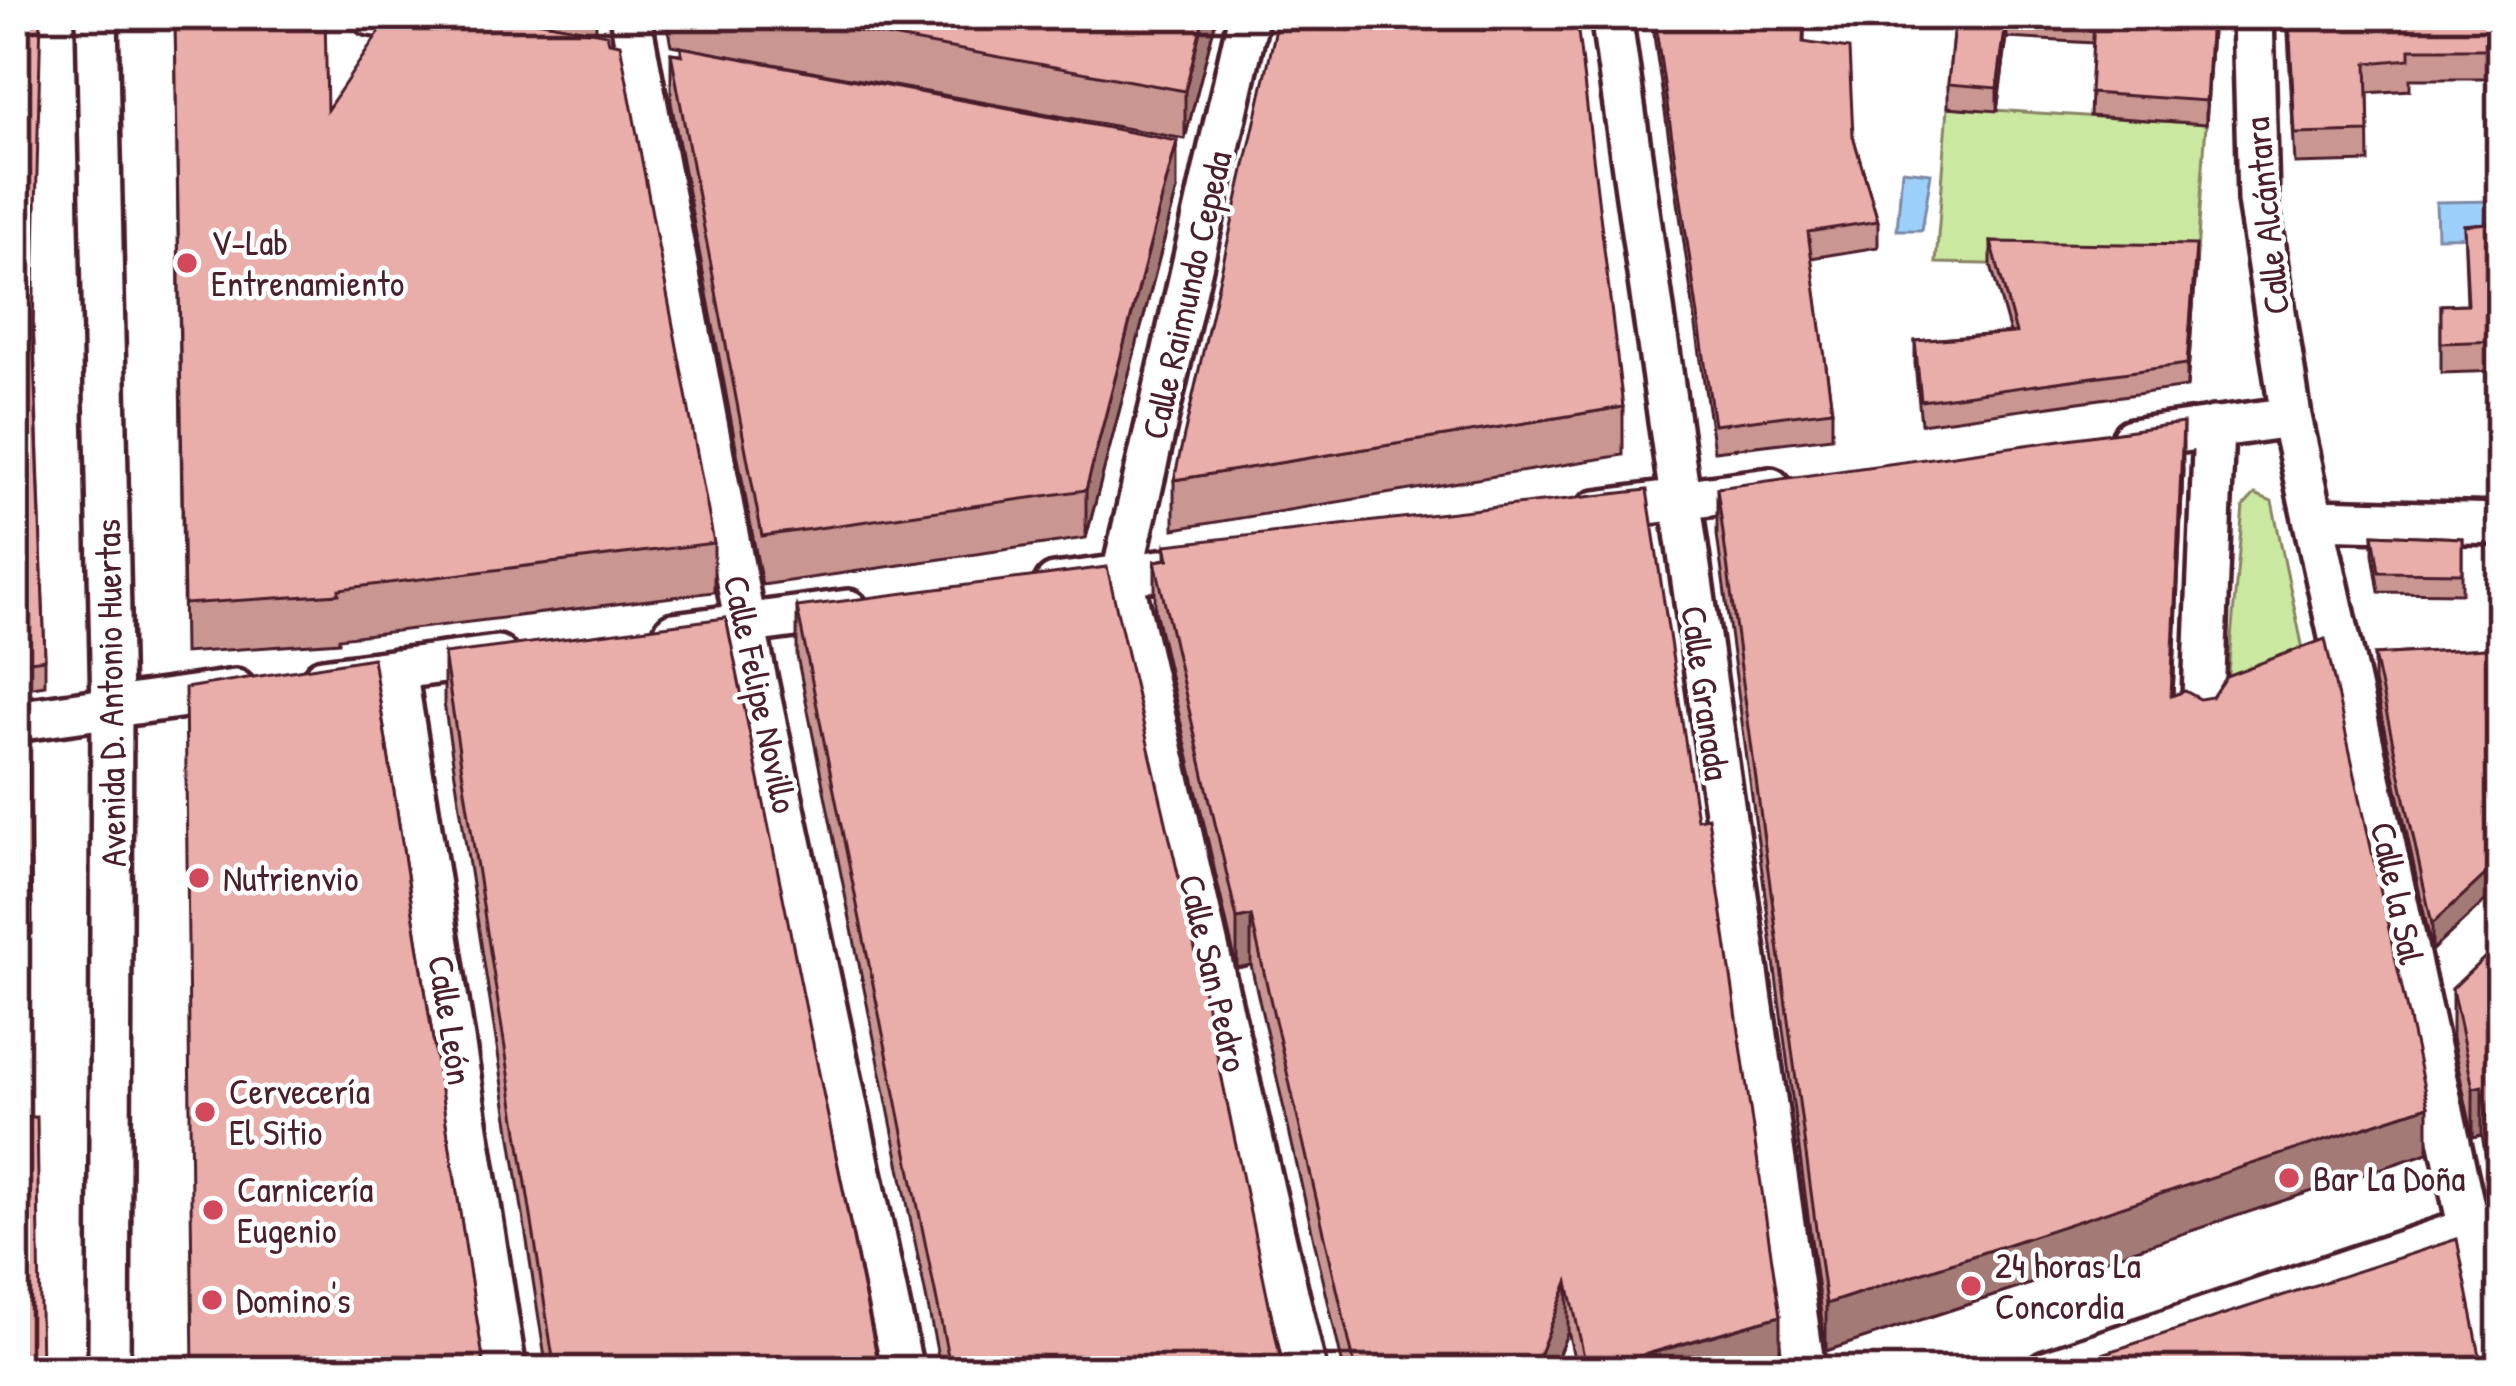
<svg xmlns="http://www.w3.org/2000/svg" width="2516" height="1386" font-family="'Patrick Hand',sans-serif">
  <style>
    .green { fill: #cae8a0; stroke: #8a8466; stroke-width: 3 }
    .water { fill: #9cd0fa; stroke: #7b89a7; stroke-width: 3 }
    .lines { fill: none; stroke-linecap: round; stroke-linejoin: round }
    .minor-casing { stroke: #4a1f2b; stroke-width: 48 }
    .minor { stroke: #fff; stroke-width: 39 }
    .wall { fill: #c99692; stroke: #4a1f2b; stroke-width: 3 }
    .shaded-wall { fill: #a47a77; stroke: #4a1f2b; stroke-width: 3 }
    .building { fill: #eaaeaa; stroke: #4a1f2b; stroke-width: 3 }
    .poi-dot { fill: #d1495b; stroke: #fff; stroke-width: 4.5 }
    .labels { text-anchor: middle; stroke-width: 9; stroke-linejoin: round; paint-order: stroke }
    .street-label { font-size: 36px; fill: #4a1f2b; stroke: #fff }
    .poi-label { font-size: 36px; fill: #4a1f2b; stroke: #fff; text-anchor: start }
  </style>
  <rect width="100%" height="100%" fill="#fff"/>
  <filter id="ink" filterUnits="userSpaceOnUse"><feTurbulence type="fractalNoise" baseFrequency=".00833" numOctaves="2"/><feDisplacementMap in="SourceGraphic" scale="24" xChannelSelector="R" yChannelSelector="G"/><feConvolveMatrix kernelMatrix="1 2 1 2 8 2 1 2 1" color-interpolation-filters="sRGB"/></filter>
  <g filter="url(#ink)">
    <path class="green" d="M1948 107 2206 124 2196 268 1936 263Z
      M2255 494 2272 501 2308 673 2225 705 2243 507Z"/>
    <path class="water" d="M1902 170 1931 173 1922 230H1897Z
      M2498 201 2499 236 2437 237 2436 202Z"/>
    <g class="lines">
      <defs>
        <path id="minor" d="M97 15 112 706 109 1371
          M371 15 443 28
          M630 15 745 624 903 1371
          M1249 15 1122 575 1306 1371
          M1611 15 1805 1371
          M2253 15 2258 200 2291 417 2500 1371
          M2132 439 2291 417
          M1596 511 1770 488
          M2315 519 2501 524
          M1055 584 1205 564
          M674 633 848 610
          M396 669 506 1371
          M323 679 497 656
          M15 721 235 690
          M2202 722 2214 427
          M2046 1371 2501 1218"/>
      </defs>
      <use href="#minor" class="minor-casing"/>
      <use href="#minor" class="minor"/>
    </g>
    <path class="wall" d="M15 15 34 340 45 659V685L15 690Z
      M175 15 327 110 714 543V592L339 638V642L184 653Z
      M505 15H596V32Z
      M665 15H1217L1185 139 685 48 1177 190 1086 538 762 585 671 102V53L681 54V47L671 45Z
      M1651 15H1805L1804 43 1853 136 1878 221V247L1811 258 1832 410V437L1714 451Z
      M1955 15H2213L2206 124 2090 116 2093 43 2007 38 1997 111 1948 107V84Z
      M2287 15H2501V79H2410V90L2368 93 2369 162 2295 164Z
      M2501 222V371L2441 373V305L2467 304 2464 225Z
      M1991 242 2196 268 2187 387 1921 424 1915 364V341L2010 333 1991 266Z
      M1623 407V455L1174 529V480Z
      M2183 470 2173 696 2428 1153 1826 1351 1717 535V488Z
      M2373 534 2462 538V593L2379 592 2373 554Z
      M1166 545 1780 1365 1758 1371H1577L1568 1331 1552 1371H1344L1251 965 1237 968 1155 610V561L1166 559Z
      M797 607 1283 1371H941L797 656Z
      M2501 647V886L2432 950 2374 682V655Z
      M444 654 880 1371H547L444 703Z
      M15 743 32 907V934L15 936Z
      M2501 942V1169L2487 1163 2482 1135 2473 1137 2452 1038V989Z"/>
    <path class="shaded-wall" d="M1204 15H1217L1185 139V91Z
      M2007 15V38L1997 111V88Z
      M2211 15H2213L2206 124V101Z
      M1177 141V190L1086 538V490Z
      M2196 245V268L2187 387V364Z
      M2183 423V470L2171 743V696Z
      M2501 860V886L2432 950V924Z
      M1251 916V965L1237 968V919Z
      M2482 1086V1135L2473 1137V1088Z
      M2428 1106V1153L1826 1351V1304Z
      M1568 1282V1331L1552 1371H1533Z
      M1780 1316V1365L1758 1371H1591Z"/>
    <path class="building" d="M15 15H41L33 330 45 659 15 663Z
      M175 15H325L327 110 391 15H505L607 34 609 42 620 44 714 543 339 589V594L184 604Z
      M772 15H1204L1185 91Z
      M1279 15H1576L1623 407 1174 480Z
      M1654 15H1804L1803 42 1849 49 1853 136 1878 221 1808 232 1832 410 1714 425Z
      M1955 15H2211L2206 101 2090 93 2094 20 2007 15 1997 88 1948 84Z
      M2289 15H2501V49H2410V59L2367 63 2369 132 2295 134Z
      M681 47 1177 141 1086 490 762 536 671 53 682 55Z
      M2501 222V341L2441 343V305L2468 304 2464 225Z
      M1991 242 2196 245 2187 364 1921 401 1915 341 2016 333Z
      M2183 423 2171 696 2185 691 2200 699 2212 697 2226 676 2325 639 2428 1106 1826 1304 1717 488Z
      M1647 490 1697 819 1708 817 1780 1316 1587 1371 1568 1282 1533 1371H1356L1251 916 1237 919 1155 561 1169 559 1166 545Z
      M2373 534 2462 538V573L2379 572Z
      M1107 567 1191 930 1283 1371H951L797 607Z
      M726 618 880 1371H555L444 654Z
      M2501 647V860L2432 924 2374 655Z
      M373 658 485 1371H193L185 688Z
      M28 741 32 907 15 910V743Z
      M2501 942V1120L2487 1115 2482 1086 2473 1088 2452 989Z
      M15 1117H37L41 1371H15Z
      M2457 1239 2483 1371H2050Z"/>
  </g>
  <g class="poi-dot">
    <circle cx="187" cy="263" r="12"/>
    <circle cx="199" cy="878" r="12"/>
    <circle cx="205" cy="1112" r="12"/>
    <circle cx="2289" cy="1178" r="12"/>
    <circle cx="213" cy="1210" r="12"/>
    <circle cx="1971" cy="1286" r="12"/>
    <circle cx="212" cy="1300" r="12"/>
  </g>
  <g class="labels">
    <g class="street-label">
      <text transform="translate(2266 216) rotate(-96)" y="13">Calle Alcántara</text>
      <text transform="translate(1186 295) rotate(-77)" y="13">Calle Raimundo Cepeda</text>
      <text transform="translate(110 693) rotate(-91)" y="13">Avenida D. Antonio Huertas</text>
      <text transform="translate(1706 693) rotate(82)" y="13">Calle Granada</text>
      <text transform="translate(761 694) rotate(78)" y="13">Calle Felipe Novillo</text>
      <text transform="translate(2398 893) rotate(78)" y="13">Calle la Sal</text>
      <text transform="translate(1214 973) rotate(77)" y="13">Calle San Pedro</text>
      <text transform="translate(451 1020) rotate(81)" y="13">Calle León</text>
    </g>
    <g class="poi-label">
      <text x="211" y="255">V-Lab<tspan x="211" dy="41">Entrenamiento</tspan></text>
      <text x="223" y="891">Nutrienvio</text>
      <text x="229" y="1104">Cervecería<tspan x="229" dy="41">El Sitio</tspan></text>
      <text x="2313" y="1191">Bar La Doña</text>
      <text x="237" y="1202">Carnicería<tspan x="237" dy="41">Eugenio</tspan></text>
      <text x="1995" y="1278">24 horas La<tspan x="1995" dy="41">Concordia</tspan></text>
      <text x="236" y="1313">Domino's</text>
    </g>
  </g>
  <rect width="2516" height="1386" fill="none" stroke="#fff" stroke-width="60"/>
  <rect x="30" y="30" width="2456" height="1326" fill="none" stroke="#4a1f2b" stroke-width="4.5" filter="url(#ink)"/>
</svg>
